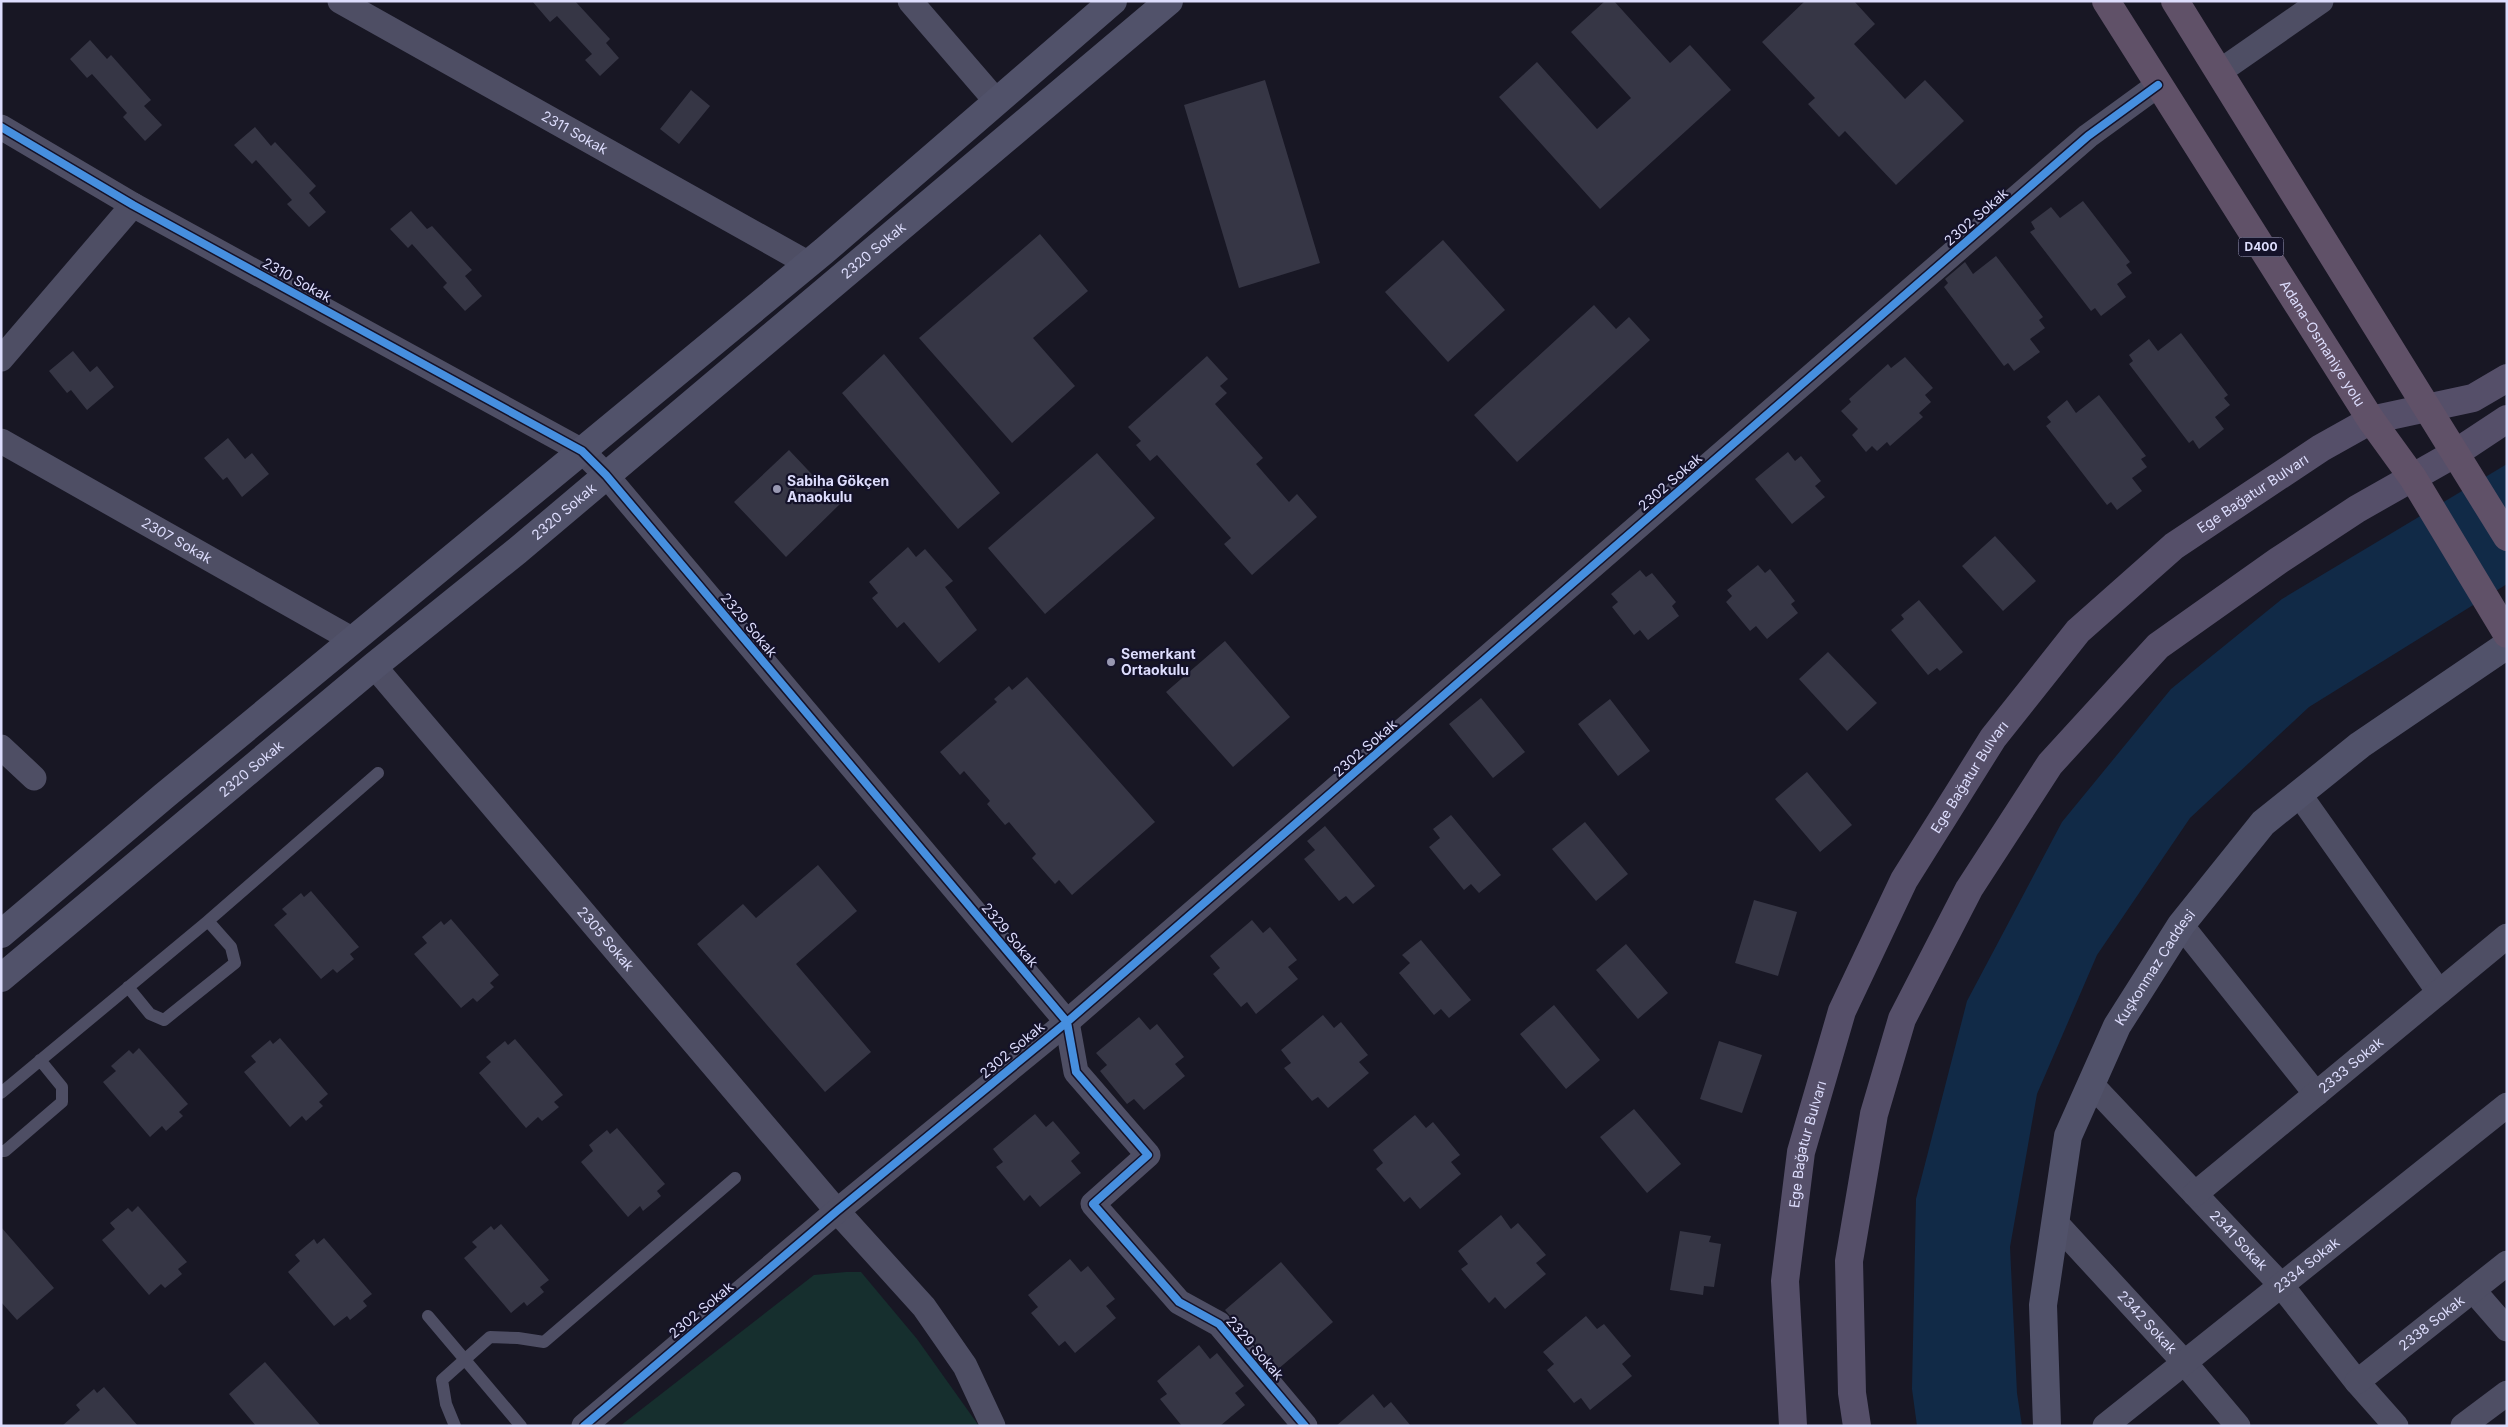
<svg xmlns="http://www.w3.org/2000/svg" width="2508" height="1427" font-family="Inter,sans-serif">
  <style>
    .green { fill: #162f2e }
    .water { fill: #112a47 }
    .building { fill: #363645 }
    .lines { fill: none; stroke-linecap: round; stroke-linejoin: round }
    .lane { stroke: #4e4e64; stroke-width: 12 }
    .street { stroke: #4e4e64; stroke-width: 25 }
    .secondary { stroke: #51526a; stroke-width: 28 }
    .primary { stroke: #554f69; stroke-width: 28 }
    .highway { stroke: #605168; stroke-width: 28 }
    .cycleway-casing { stroke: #141229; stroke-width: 11 }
    .cycleway { stroke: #468fdf; stroke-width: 8 }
    .poi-dot { fill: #9898b1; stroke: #141229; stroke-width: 2 }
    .labels { text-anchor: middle; stroke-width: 4.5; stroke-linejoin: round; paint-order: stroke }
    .shield { fill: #141229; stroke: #a1a0bd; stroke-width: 1 }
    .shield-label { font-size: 12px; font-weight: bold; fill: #ddddfd }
    .street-label { font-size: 14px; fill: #ddddfd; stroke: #141229 }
    .poi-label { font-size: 14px; font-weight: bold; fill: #ddddfd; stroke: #141229; text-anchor: start }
  </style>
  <rect width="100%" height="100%" fill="#181724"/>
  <path class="green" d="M846 1272H861L917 1339 979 1426H620L814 1275Z"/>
  <path class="water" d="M2507 464V584L2309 707 2190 818 2097 955 2037 1094 2010 1247 2017 1393 2022 1426H1917L1912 1389 1916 1199 1967 1001 2062 822 2171 689 2282 599Z"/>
  <path class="building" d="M532 1H575L610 39 606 43 619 58 600 76 585 60 592 54 557 16 550 22Z
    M1605 1H1614L1670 63 1690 45 1731 90 1600 209 1499 97 1537 62 1597 129 1631 98 1571 32Z
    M1805 1H1854L1875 24 1854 44 1905 99 1925 80 1964 121 1896 185 1845 131 1839 137 1808 104 1815 98 1762 42Z
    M90 40 107 59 111 55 151 100 144 106 162 125 145 141 123 117 127 113 92 74 87 78 70 59Z
    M1265 80 1320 263 1239 288 1184 105Z
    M691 90 710 106 679 144 660 129Z
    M255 127 271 146 275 142 316 186 309 193 326 212 309 227 287 204 292 200 256 160 252 164 234 145Z
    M2083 201 2130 262 2126 265 2132 273 2117 284 2126 297 2101 316 2095 308 2091 311 2030 232 2035 229 2031 222 2051 207 2060 218Z
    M411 211 427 229 432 226 472 270 465 276 482 296 465 311 443 287 447 283 412 244 408 248 390 229Z
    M1040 234 1088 291 1033 338 1075 386 1012 443 919 338Z
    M1443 240 1505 310 1448 362 1385 292Z
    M1996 256 2043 317 2039 320 2045 328 2030 339 2040 352 2014 371 2008 363 2004 366 1944 287 1948 283 1945 279 1965 262 1973 274Z
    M1594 305 1616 329 1629 317 1650 340 1517 462 1474 415Z
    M2181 333 2228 395 2224 398 2230 405 2215 417 2224 429 2199 449 2193 440 2189 443 2129 364 2133 361 2129 355 2149 339 2158 351Z
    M73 351 90 372 97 366 114 387 87 410 71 390 67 393 49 371Z
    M884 354 1000 493 958 529 842 393Z
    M1207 356 1228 379 1220 386 1227 393 1215 404 1263 458 1256 464 1289 502 1297 494 1317 517 1252 575 1224 544 1231 538 1157 455 1150 461 1136 445 1141 441 1128 427Z
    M1905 357 1933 388 1925 395 1931 402 1919 413 1923 417 1890 446 1887 442 1877 451 1872 446 1866 452 1852 435 1858 429 1841 411 1851 402 1849 399 1888 364 1891 368Z
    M2099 395 2146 456 2141 459 2147 467 2132 478 2142 491 2117 510 2111 502 2107 505 2046 426 2051 422 2047 417 2067 400 2076 413Z
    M228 438 245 459 252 453 269 474 242 497 227 477 223 480 204 458Z
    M789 450 840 504 786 557 734 502Z
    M1788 452 1795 461 1801 456 1821 481 1815 486 1825 497 1792 524 1755 479Z
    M1097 453 1155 518 1045 614 988 548Z
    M1995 536 2036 581 2003 611 1962 566Z
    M908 547 916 557 925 549 953 581 945 587 977 630 939 663 904 622 897 628 872 598 878 593 869 582Z
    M1758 565 1765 573 1770 569 1795 601 1791 604 1798 613 1767 639 1756 626 1750 631 1726 602 1732 596 1727 590Z
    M1640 570 1646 577 1652 573 1676 602 1672 606 1679 616 1648 640 1640 630 1634 635 1612 607 1618 602 1611 594Z
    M1919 600 1963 652 1940 671 1937 668 1928 675 1891 630 1904 619 1901 615Z
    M1225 641 1290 717 1233 767 1166 692Z
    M1828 652 1877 703 1847 731 1799 679Z
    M1027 677 1155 822 1072 895 1059 880 1055 884 1032 858 1036 854 1009 822 1005 825 987 804 990 801 964 771 960 775 940 752 997 702 994 699 1009 686 1012 690Z
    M1481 698 1525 752 1493 778 1449 724Z
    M1610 699 1650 751 1618 776 1578 724Z
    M1807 772 1852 825 1820 852 1775 799Z
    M1451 815 1501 875 1479 893 1471 884 1464 890 1429 847 1440 838 1433 829Z
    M1585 822 1628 874 1596 901 1552 849Z
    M1325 826 1375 886 1353 904 1346 896 1339 901 1304 859 1315 850 1307 841Z
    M818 865 857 911 796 964 871 1052 825 1092 697 944 743 904 756 918Z
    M311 891 359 947 350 954 354 959 337 973 333 969 321 979 274 925 287 914 282 909 301 893 304 897Z
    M1754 900 1797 912 1778 976 1735 963Z
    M451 919 499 975 490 983 494 987 477 1002 473 998 461 1008 414 954 427 943 422 937 441 921 444 925Z
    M1252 920 1263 933 1270 927 1297 960 1288 967 1298 979 1256 1014 1247 1002 1241 1007 1213 974 1220 968 1210 956Z
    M1421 940 1471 1000 1449 1018 1441 1009 1434 1015 1399 973 1410 963 1402 955Z
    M1626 944 1668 993 1638 1019 1596 970Z
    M1554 1005 1600 1060 1566 1089 1520 1034Z
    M1323 1015 1334 1028 1341 1022 1368 1055 1359 1062 1369 1073 1328 1108 1318 1097 1312 1101 1284 1068 1291 1063 1281 1050Z
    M1139 1017 1150 1030 1157 1024 1184 1057 1175 1064 1185 1076 1144 1110 1134 1099 1127 1104 1100 1071 1107 1065 1096 1053Z
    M280 1038 328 1094 319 1102 323 1106 306 1121 302 1116 290 1127 244 1072 256 1062 251 1056 270 1040 273 1044Z
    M515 1039 563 1095 554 1102 559 1107 542 1121 538 1117 526 1128 479 1073 491 1062 486 1057 505 1041 508 1045Z
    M1719 1041 1762 1055 1742 1113 1700 1099Z
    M139 1048 188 1104 179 1112 183 1116 166 1131 162 1126 150 1137 103 1082 116 1071 111 1066 129 1050 133 1054Z
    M1634 1109 1681 1164 1647 1193 1600 1137Z
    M1035 1114 1046 1127 1053 1121 1080 1153 1071 1161 1081 1173 1040 1207 1030 1195 1024 1201 996 1167 1003 1162 993 1149Z
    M1415 1115 1426 1128 1433 1122 1460 1155 1451 1162 1461 1174 1420 1209 1410 1197 1404 1202 1376 1169 1383 1163 1373 1150Z
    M617 1128 665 1184 657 1191 661 1196 643 1211 640 1206 628 1217 581 1162 593 1151 589 1145 607 1130 610 1134Z
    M138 1206 187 1262 178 1269 182 1274 165 1288 161 1284 149 1295 102 1240 115 1229 110 1223 128 1208 132 1212Z
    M1501 1215 1511 1229 1518 1223 1546 1255 1536 1263 1546 1274 1505 1309 1495 1297 1489 1303 1461 1269 1468 1264 1458 1251Z
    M501 1224 549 1280 540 1287 544 1292 527 1306 524 1302 511 1313 464 1258 477 1247 472 1242 491 1226 494 1230Z
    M1 1227 54 1288 17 1320 1 1302Z
    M1680 1231 1711 1236 1709 1242 1721 1244 1714 1287 1704 1286 1703 1295 1670 1290Z
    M324 1238 372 1294 363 1301 367 1306 350 1320 347 1316 334 1326 288 1272 300 1261 295 1255 314 1239 317 1244Z
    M1070 1259 1081 1272 1088 1266 1115 1299 1106 1306 1116 1318 1075 1353 1065 1341 1059 1346 1031 1313 1038 1307 1028 1295Z
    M1281 1262 1333 1322 1277 1370 1225 1310Z
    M1586 1316 1597 1329 1604 1324 1631 1356 1622 1364 1632 1376 1590 1410 1581 1398 1574 1403 1547 1370 1554 1364 1543 1352Z
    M1199 1345 1210 1359 1217 1353 1244 1386 1235 1393 1245 1405 1220 1426H1182L1160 1399 1167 1394 1157 1381Z
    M265 1362 321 1426H256L229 1394Z
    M104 1387 138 1426H62L80 1410 76 1405 94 1389 97 1393Z
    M1373 1394 1384 1408 1391 1402 1411 1426H1336Z"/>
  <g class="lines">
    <path class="lane" d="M128 987 150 1014 164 1020 235 963 231 947 208 921
      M1 1093 208 921 378 773
      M1 1151H5L62 1102V1087L40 1060
      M428 1316 521 1426
      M455 1426 446 1404 442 1380 490 1337 518 1338 544 1342 735 1178"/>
    <g class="street">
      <path id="s1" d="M340 1 809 264"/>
      <path d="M910 1 997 102"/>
      <path d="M2219 72 2321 1"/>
      <path d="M1 127 133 205 582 451 606 475 1067 1022 1076 1072 1148 1155 1093 1204 1179 1302 1219 1324 1305 1426"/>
      <path d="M1 359 133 205"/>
      <path id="s2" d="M1 441 353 640"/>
      <path id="s3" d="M374 666 837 1211 924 1307 965 1366 993 1426"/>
      <path d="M1 747 34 778"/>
      <path d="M2299 794 2439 992"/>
      <path d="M2181 925 2316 1094"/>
      <path id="s4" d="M2091 1084 2281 1285 2357 1382 2396 1426"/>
      <path id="s5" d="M2195 1194 2507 936"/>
      <path id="s6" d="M2055 1222 2184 1362 2238 1426"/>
      <path d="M2473 1290 2507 1329"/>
      <path id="s7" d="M2357 1382 2507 1263"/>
      <path d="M584 1426 837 1211 1067 1022 2088 136 2158 85"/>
      <path id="s8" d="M2105 1426 2507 1105"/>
      <path d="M2463 1426 2507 1393"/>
    </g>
    <g class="secondary">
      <path d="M1 934 164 796 824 251 1113 1"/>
      <path id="s9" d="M1 978 374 666 517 551 1169 1"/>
      <path id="s10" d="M2047 1426 2043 1305 2068 1136 2117 1026 2181 925 2263 823 2360 745 2507 645"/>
    </g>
    <g class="primary">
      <path id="s11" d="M1793 1426 1785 1281 1801 1152 1842 1011 1904 880 1993 738 2078 631 2174 546 2321 448 2371 420 2473 398 2507 378"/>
      <path d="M1857 1426 1852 1393 1849 1261 1874 1114 1902 1019 1969 889 2050 764 2158 646 2278 561 2357 509 2454 454 2507 419"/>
    </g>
    <g class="highway">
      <path id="s12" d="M2106 1 2371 420 2413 478 2507 634"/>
      <path d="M2175 1 2507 537"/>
    </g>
    <defs>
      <path id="cycleway" d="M1 127 133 205 582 451 606 475 1067 1022 1076 1072 1148 1155 1093 1204 1179 1302 1219 1324 1305 1426
        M584 1426 837 1211 1067 1022 2088 136 2158 85"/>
    </defs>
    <use href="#cycleway" class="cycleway-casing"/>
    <use href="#cycleway" class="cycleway"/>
  </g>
  <g class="poi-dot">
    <circle cx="777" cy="489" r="5"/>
    <circle cx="1111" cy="662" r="5"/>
  </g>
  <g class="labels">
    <rect class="shield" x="2238.5" y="237.5" width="45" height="19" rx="4"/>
    <g class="shield-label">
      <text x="2261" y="251">D400</text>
    </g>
    <g class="street-label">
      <text dy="5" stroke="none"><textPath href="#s1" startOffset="269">2311 Sokak</textPath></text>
      <text transform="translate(1976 217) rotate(-41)" y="5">2302 Sokak</text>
      <text dy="5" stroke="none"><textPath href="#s9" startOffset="1136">2320 Sokak</textPath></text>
      <text transform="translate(297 280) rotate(29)" y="5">2310 Sokak</text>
      <text dy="5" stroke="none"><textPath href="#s12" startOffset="405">Adana-Osmaniye yolu</textPath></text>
      <text transform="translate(1670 482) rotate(-41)" y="5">2302 Sokak</text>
      <text dy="5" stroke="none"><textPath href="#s11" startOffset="1094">Ege Bağatur Bulvarı</textPath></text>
      <text dy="5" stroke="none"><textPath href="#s9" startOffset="731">2320 Sokak</textPath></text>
      <text dy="5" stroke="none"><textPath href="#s2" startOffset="202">2307 Sokak</textPath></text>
      <text transform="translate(749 625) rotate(50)" y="5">2329 Sokak</text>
      <text transform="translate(1365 748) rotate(-41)" y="5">2302 Sokak</text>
      <text dy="5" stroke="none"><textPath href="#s9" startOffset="326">2320 Sokak</textPath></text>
      <text dy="5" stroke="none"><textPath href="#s11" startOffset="689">Ege Bağatur Bulvarı</textPath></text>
      <text transform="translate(1010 935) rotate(50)" y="5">2329 Sokak</text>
      <text dy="5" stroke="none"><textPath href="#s3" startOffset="358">2305 Sokak</textPath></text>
      <text dy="5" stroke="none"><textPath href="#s10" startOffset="482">Kuşkonmaz Caddesi</textPath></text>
      <text transform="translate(1012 1050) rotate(-40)" y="5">2302 Sokak</text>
      <text dy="5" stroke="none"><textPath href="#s5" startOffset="202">2333 Sokak</textPath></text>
      <text dy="5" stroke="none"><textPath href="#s11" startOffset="284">Ege Bağatur Bulvarı</textPath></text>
      <text dy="5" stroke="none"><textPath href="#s4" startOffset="215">2341 Sokak</textPath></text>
      <text dy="5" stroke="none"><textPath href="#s8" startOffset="258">2334 Sokak</textPath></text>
      <text transform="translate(701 1310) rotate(-40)" y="5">2302 Sokak</text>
      <text dy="5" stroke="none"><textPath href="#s6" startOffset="136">2342 Sokak</textPath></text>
      <text dy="5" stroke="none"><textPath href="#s7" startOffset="95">2338 Sokak</textPath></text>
      <text transform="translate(1255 1348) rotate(49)" y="5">2329 Sokak</text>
    </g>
    <g class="poi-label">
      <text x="787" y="486">Sabiha Gökçen<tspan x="787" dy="16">Anaokulu</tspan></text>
      <text x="1121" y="659">Semerkant<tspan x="1121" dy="16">Ortaokulu</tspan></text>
    </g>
  </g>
  <rect width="2508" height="1427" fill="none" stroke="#ddddfd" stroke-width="5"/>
</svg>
